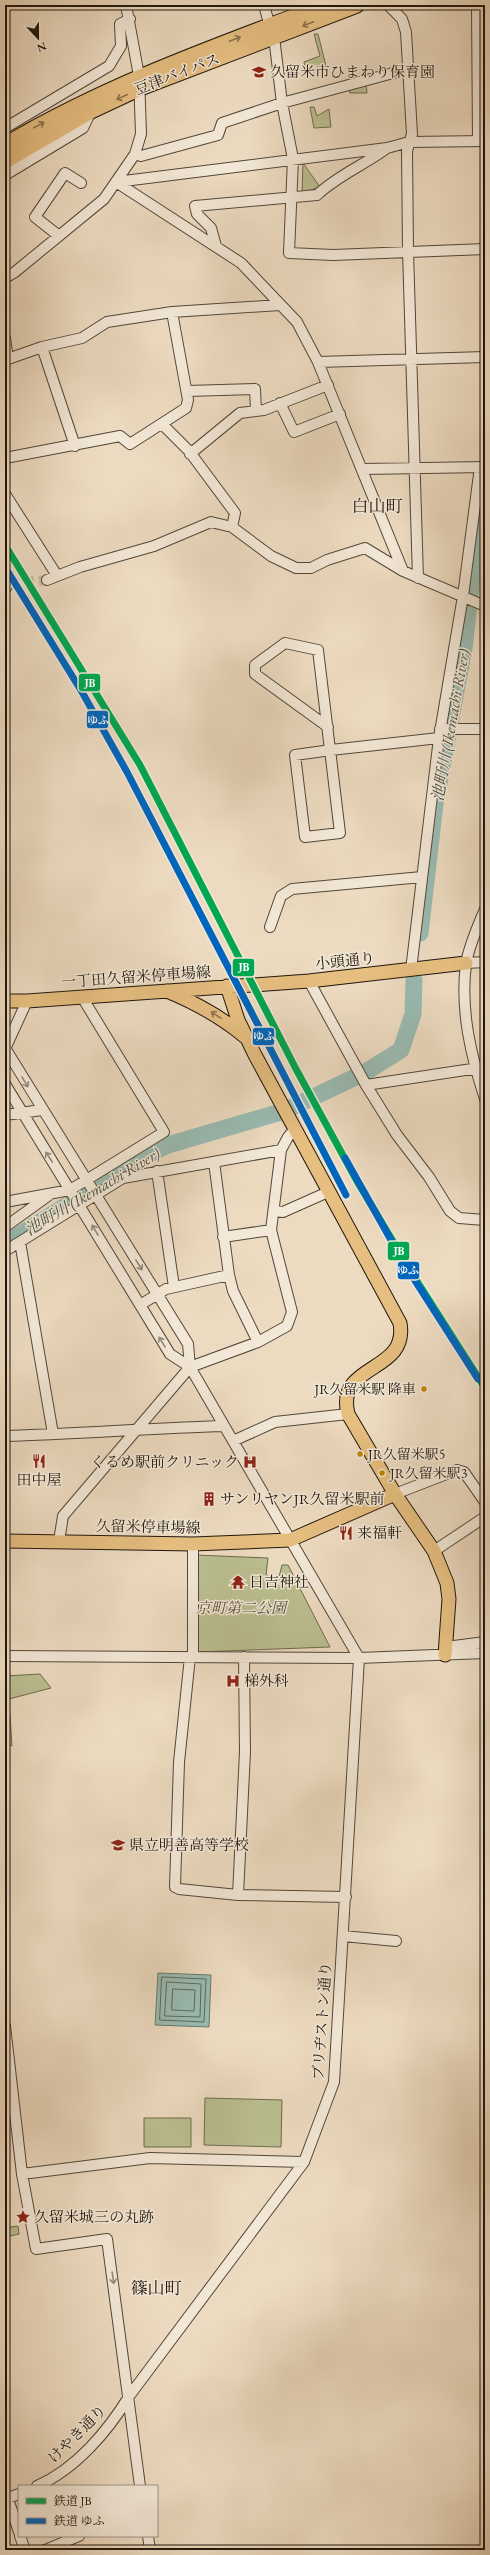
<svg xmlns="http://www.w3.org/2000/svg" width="490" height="2555" font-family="'EB Garamond','Noto Serif JP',serif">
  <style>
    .green { fill: #bbbf91; stroke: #6d6a4e }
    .water { fill: #99bbb2; stroke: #687970 }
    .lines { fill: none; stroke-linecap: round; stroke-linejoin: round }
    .shore { stroke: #5c685f; stroke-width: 1 }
    .river { stroke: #99bbb2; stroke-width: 17 }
    .minor-tunnel { stroke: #cebda6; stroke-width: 10; stroke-dasharray: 10 5; stroke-linecap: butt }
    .minor-casing { stroke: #524739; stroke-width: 12 }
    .major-casing { stroke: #1f160c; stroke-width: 15 }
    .highway-casing { stroke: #1f160c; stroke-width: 17 }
    .minor { stroke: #f3e8d7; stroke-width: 10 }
    .major { stroke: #e6be80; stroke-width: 13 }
    .highway { stroke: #e6be80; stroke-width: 15 }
    .rail-1-casing { stroke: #f3e8d7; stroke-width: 10 }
    .rail-2-casing { stroke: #f3e8d7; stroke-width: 10 }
    .rail-1 { stroke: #00a651; stroke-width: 7 }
    .rail-2 { stroke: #0065bd; stroke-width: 7 }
    .oneway { stroke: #8c724c }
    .oneway2 { stroke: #948a7c }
    .bus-dot { fill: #c18203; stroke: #f3e8d7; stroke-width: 1.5 }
    .labels { text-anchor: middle; stroke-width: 3; stroke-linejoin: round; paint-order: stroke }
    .bus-label { font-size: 14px; fill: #1f160c; stroke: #f3e8d7; text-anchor: start }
    .poi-label { font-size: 15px; fill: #1f160c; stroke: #f3e8d7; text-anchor: start }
    .street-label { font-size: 15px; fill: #1f160c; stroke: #f3e8d7 }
    .park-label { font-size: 15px; font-style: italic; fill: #56513b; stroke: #f3e8d7 }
    .water-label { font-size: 16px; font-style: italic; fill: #4a5046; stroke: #f3e8d7 }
    .quarter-label { font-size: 17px; fill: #1f160c; stroke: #f3e8d7 }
    .line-badge { stroke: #f3e8d7; stroke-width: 1.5 }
    .badge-label { font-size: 11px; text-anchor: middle; font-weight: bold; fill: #fff }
  </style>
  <rect width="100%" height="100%" fill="#eddbc1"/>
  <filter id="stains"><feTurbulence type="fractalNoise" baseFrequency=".005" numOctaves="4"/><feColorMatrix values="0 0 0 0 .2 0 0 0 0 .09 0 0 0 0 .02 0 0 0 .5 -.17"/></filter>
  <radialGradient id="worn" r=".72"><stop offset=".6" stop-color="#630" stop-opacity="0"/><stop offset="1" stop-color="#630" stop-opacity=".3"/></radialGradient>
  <path class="green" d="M314 34H318L326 66 306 72 304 62 320 56Z
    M366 83 367 93H350L348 88Z
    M314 107 317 116 329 109 331 127 314 128 310 107Z
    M303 163 320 187 302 193Z
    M195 1555 268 1558 266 1575 278 1581 282 1565H288L330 1647 198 1652Z
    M40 1674 51 1688 9 1699 12 1746 5 1743V1676Z
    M205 2098 282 2100 281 2147 204 2145Z
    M144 2118H191V2147H144Z
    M18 2226 19 2234 5 2237V2228Z"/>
  <path class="water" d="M158 1973 211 1975 209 2027 155 2025Z"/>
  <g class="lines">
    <path class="shore" d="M162 1977 206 1979 204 2022 160 2020Z
      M167 1982 201 1984 200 2017 165 2016Z
      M173 1989 195 1990 194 2011 172 2010Z"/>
    <path class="river" d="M420 933 435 804 464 648 478 525 485 492
      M5 1244 149 1154 168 1145 284 1111 364 1073 401 1050 413 1014 414 980"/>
    <path class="minor-tunnel" d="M9 583 47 580"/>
    <defs>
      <path id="minor" d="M264 5 275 45 282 103 293 159 289 253 333 255 485 249
        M388 5 402 19 406 32 412 134 407 151 408 251 418 578
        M477 5 478 141
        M5 128 109 66 121 46 120 24 130 19
        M135 154 141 156 218 135 222 123 282 103 408 69
        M5 175 83 128 91 111
        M116 182 241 263 297 322 318 362 403 571
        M116 182 387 148 409 142 485 141
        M59 236 35 217 65 173 81 183
        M216 246 211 228 197 214 195 206 317 195C337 176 364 165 387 148
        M5 278 15 272 104 199 135 154 141 134 139 76 126 5
        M5 338 8 359
        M42 347 75 446
        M5 360 42 347 82 338 107 322 172 312 280 305
        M318 362 485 357
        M187 391 255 389 256 411
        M280 403 294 432 340 414
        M162 424 189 451 235 513 232 527
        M190 454 240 413 264 410 328 385
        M5 458 120 436 130 444 186 408 188 400 172 312
        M363 469 485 467
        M5 494 56 574
        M47 580 80 567 154 546 211 522 232 527 271 556 296 568H311L327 560 365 548 403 571 485 606
        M5 589 9 583
        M328 727 255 674V665L285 643 318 650 340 833 305 837 295 755 331 750 439 738
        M440 729H485
        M485 909C478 926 469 945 466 964 460 1010 471 1056 485 1099
        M270 927 281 896 292 889 422 877
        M466 963 485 962
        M411 970 439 738 463 596 480 467
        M309 981 366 1085 397 1135 429 1177 450 1211 459 1218 485 1220
        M5 1048 188 1344 190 1367 359 1658
        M5 1049 27 1001
        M5 1084 170 1354 190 1367
        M366 1085 485 1067
        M5 1115 42 1110
        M214 1162 229 1275 233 1291 258 1342
        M157 1171 174 1287
        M5 1202 70 1190 164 1132 82 997
        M274 1211 283 1212 328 1192
        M5 1227 48 1196
        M223 1237 271 1230
        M20 1242 53 1434
        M5 1251 123 1178 281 1150
        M140 1305 166 1289 229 1275
        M5 1436C78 1434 151 1428 224 1426
        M233 1441 275 1422 348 1414
        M395 1494 457 1470 464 1472 485 1502
        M59 1541 63 1516 190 1367 258 1342 287 1326 292 1312 271 1230 281 1150 288 1137 294 1130
        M193 1544V1657
        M434 1551 485 1517
        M446 1647 485 1642
        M5 1656 359 1658 485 1653
        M190 1657 179 1762 175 1887 179 1889 238 1895 346 1897
        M238 1895 245 1752 244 1657
        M343 1936 396 1941
        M5 2026 22 2174 36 2249 107 2239 140 2486
        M22 2174 150 2158 304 2162
        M37 2486C76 2469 108 2431 130 2395L304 2162 334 2082 359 1658
        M5 2499 19 2494
        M8 2499 19 2532
        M20 2536 25 2550
        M148 2536 150 2550
        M45 2550 79 2536"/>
      <path id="major" d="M227 986 238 1020 255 1055 400 1323C409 1374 335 1362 348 1414L395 1494 434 1551 447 1583 449 1599 445 1655
        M167 991C196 1003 220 1016 244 1036
        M5 1001H27L309 981 466 963
        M5 1541 193 1544 290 1540 395 1494"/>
      <path id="highway" d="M5 145C106 85 216 46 325 5
        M5 161 91 111 140 88 357 5"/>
    </defs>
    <use href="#minor" class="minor-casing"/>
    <use href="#major" class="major-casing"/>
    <use href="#highway" class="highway-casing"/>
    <use href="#minor" class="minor"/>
    <use href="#major" class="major"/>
    <use href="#highway" class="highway"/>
    <defs>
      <path id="rail-1" d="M5 545 140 765 296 1069 358 1183 420 1286 485 1388"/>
      <path id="rail-2" d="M5 567 82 692 127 772 346 1195
        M345 1158 405 1265 478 1379"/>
    </defs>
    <use href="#rail-1" class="rail-1-casing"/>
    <use href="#rail-2" class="rail-2-casing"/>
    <use href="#rail-1" class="rail-1"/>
    <use href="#rail-2" class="rail-2"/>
  </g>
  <defs><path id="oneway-shaft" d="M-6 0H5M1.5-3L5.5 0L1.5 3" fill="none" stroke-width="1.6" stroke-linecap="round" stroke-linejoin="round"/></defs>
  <g class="oneway">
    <use href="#oneway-shaft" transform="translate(308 24) rotate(159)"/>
    <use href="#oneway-shaft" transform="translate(235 39) rotate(-21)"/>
    <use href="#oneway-shaft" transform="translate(122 97) rotate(155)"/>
    <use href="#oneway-shaft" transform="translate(39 125) rotate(-29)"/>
    <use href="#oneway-shaft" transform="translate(216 1015) rotate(-148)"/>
  </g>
  <g class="oneway2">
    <use href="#oneway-shaft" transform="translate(25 1082) rotate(59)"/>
    <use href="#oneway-shaft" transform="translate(49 1157) rotate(-123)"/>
    <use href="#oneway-shaft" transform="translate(95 1230) rotate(-121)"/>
    <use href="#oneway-shaft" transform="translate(139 1265) rotate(58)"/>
    <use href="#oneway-shaft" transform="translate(162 1342) rotate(-121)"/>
    <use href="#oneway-shaft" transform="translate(113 2278) rotate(82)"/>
  </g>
  <defs>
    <symbol id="school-bare" viewBox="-9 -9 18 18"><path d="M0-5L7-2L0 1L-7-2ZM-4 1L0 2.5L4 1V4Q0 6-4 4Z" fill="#8f2418" stroke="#f3e8d7" stroke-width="2.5" paint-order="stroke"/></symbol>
    <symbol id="restaurant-bare" viewBox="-9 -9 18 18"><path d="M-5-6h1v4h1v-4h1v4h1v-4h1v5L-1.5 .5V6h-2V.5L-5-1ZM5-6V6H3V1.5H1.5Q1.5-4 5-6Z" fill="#8f2418" stroke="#f3e8d7" stroke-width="2.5" paint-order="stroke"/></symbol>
    <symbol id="hospital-bare" viewBox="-9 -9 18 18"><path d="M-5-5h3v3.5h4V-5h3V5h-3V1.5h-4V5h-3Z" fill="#8f2418" stroke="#f3e8d7" stroke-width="2.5" paint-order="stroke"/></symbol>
    <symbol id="building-bare" viewBox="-9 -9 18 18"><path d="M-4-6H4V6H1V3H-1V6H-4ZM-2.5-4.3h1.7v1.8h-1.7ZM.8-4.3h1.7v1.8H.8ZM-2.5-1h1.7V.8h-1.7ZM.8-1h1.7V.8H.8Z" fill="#8f2418" stroke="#f3e8d7" stroke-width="2.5" paint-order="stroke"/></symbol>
    <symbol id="temple-bare" viewBox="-9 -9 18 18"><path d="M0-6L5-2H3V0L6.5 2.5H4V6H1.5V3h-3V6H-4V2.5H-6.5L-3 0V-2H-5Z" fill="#8f2418" stroke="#f3e8d7" stroke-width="2.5" paint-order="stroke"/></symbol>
    <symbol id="sight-bare" viewBox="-9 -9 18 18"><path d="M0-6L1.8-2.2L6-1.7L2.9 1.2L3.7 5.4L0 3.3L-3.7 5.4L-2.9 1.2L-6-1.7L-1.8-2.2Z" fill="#8f2418" stroke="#f3e8d7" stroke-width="2.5" paint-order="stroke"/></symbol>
  </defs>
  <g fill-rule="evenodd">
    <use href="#school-bare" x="249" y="62" width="20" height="20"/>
    <use href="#restaurant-bare" x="29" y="1451" width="20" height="20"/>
    <use href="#hospital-bare" x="240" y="1452" width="20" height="20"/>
    <use href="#building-bare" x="199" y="1489" width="20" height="20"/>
    <use href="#restaurant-bare" x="336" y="1523" width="20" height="20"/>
    <use href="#temple-bare" x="228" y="1572" width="20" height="20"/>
    <use href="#hospital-bare" x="223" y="1671" width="20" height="20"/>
    <use href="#school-bare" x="108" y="1835" width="20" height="20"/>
    <use href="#sight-bare" x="13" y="2207" width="20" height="20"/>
  </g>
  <g class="bus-dot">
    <circle cx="424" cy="1389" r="3.5"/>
    <circle cx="360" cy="1454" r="3.5"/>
    <circle cx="382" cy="1473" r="3.5"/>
  </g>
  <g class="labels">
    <g class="bus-label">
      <text x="416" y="1394" text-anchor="end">JR久留米駅 降車</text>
      <text x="368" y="1459">JR久留米駅5</text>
      <text x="390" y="1478">JR久留米駅3</text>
    </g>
    <g class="poi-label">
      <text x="270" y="77">久留米市ひまわり保育園</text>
      <text x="239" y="1467" text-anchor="end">くるめ駅前クリニック</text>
      <text x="39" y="1485" text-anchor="middle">田中屋</text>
      <text x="220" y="1504">サンリヤンJR久留米駅前</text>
      <text x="357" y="1538">来福軒</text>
      <text x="249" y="1587">日吉神社</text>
      <text x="244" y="1686">梯外科</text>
      <text x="129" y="1850">県立明善高等学校</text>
      <text x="34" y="2222">久留米城三の丸跡</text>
    </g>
    <g class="street-label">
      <text transform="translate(177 74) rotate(-21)" y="5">豆津バイパス</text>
      <text transform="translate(345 961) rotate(-6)" y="5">小頭通り</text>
      <text transform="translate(136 977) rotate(-4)" y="5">一丁田久留米停車場線</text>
      <text transform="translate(148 1527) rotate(1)" y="5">久留米停車場線</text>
      <text transform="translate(322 2021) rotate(-86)" y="5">ブリヂストン通り</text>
      <text transform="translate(77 2434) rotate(-45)" y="5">けやき通り</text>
    </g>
    <g class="park-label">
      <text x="241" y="1613">京町第二公園</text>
    </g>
    <g class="water-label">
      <text transform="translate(450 725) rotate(-80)" y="6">池町川 (Ikemachi River)</text>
      <text transform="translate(92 1191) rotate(-31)" y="6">池町川 (Ikemachi River)</text>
    </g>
    <g class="quarter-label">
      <text x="377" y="512">白山町</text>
      <text x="156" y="2294">篠山町</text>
    </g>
  </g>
  <g class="line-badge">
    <rect x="78" y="673" width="23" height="19" rx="4" fill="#00a651"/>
    <rect x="86" y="710" width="23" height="19" rx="4" fill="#0065bd"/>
    <rect x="232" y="958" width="23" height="19" rx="4" fill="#00a651"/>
    <rect x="252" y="1027" width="23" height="19" rx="4" fill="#0065bd"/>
    <rect x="387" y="1241" width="23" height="20" rx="4" fill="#00a651"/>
    <rect x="397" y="1261" width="23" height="19" rx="4" fill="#0065bd"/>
  </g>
  <g class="badge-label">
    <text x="90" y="687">JB</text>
    <text x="98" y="724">ゆふ</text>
    <text x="244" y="971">JB</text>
    <text x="264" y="1040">ゆふ</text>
    <text x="399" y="1255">JB</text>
    <text x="408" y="1274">ゆふ</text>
  </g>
  <rect width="490" height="2555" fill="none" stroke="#eddbc1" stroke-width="20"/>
  <rect x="6" y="6" width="478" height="2543" fill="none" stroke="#1f160c" stroke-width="2"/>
  <rect x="10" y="10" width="470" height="2535" fill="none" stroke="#1f160c"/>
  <rect x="18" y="2485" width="140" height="52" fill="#f3e8d7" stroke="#9e9486"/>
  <rect x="26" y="2498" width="20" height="6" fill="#00a651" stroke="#9e9486"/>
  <text x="54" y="2505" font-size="12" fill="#1f160c">鉄道 JB</text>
  <rect x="26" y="2518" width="20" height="6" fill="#0065bd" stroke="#9e9486"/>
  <text x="54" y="2525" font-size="12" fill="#1f160c">鉄道 ゆふ</text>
  <g transform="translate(38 38) rotate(158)" stroke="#f3e8d7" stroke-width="3" paint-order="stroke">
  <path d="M0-3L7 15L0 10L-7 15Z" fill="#1f160c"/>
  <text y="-6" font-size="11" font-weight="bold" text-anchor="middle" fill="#1f160c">N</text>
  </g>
  <rect width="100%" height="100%" filter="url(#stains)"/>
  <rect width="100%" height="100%" fill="url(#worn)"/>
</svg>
